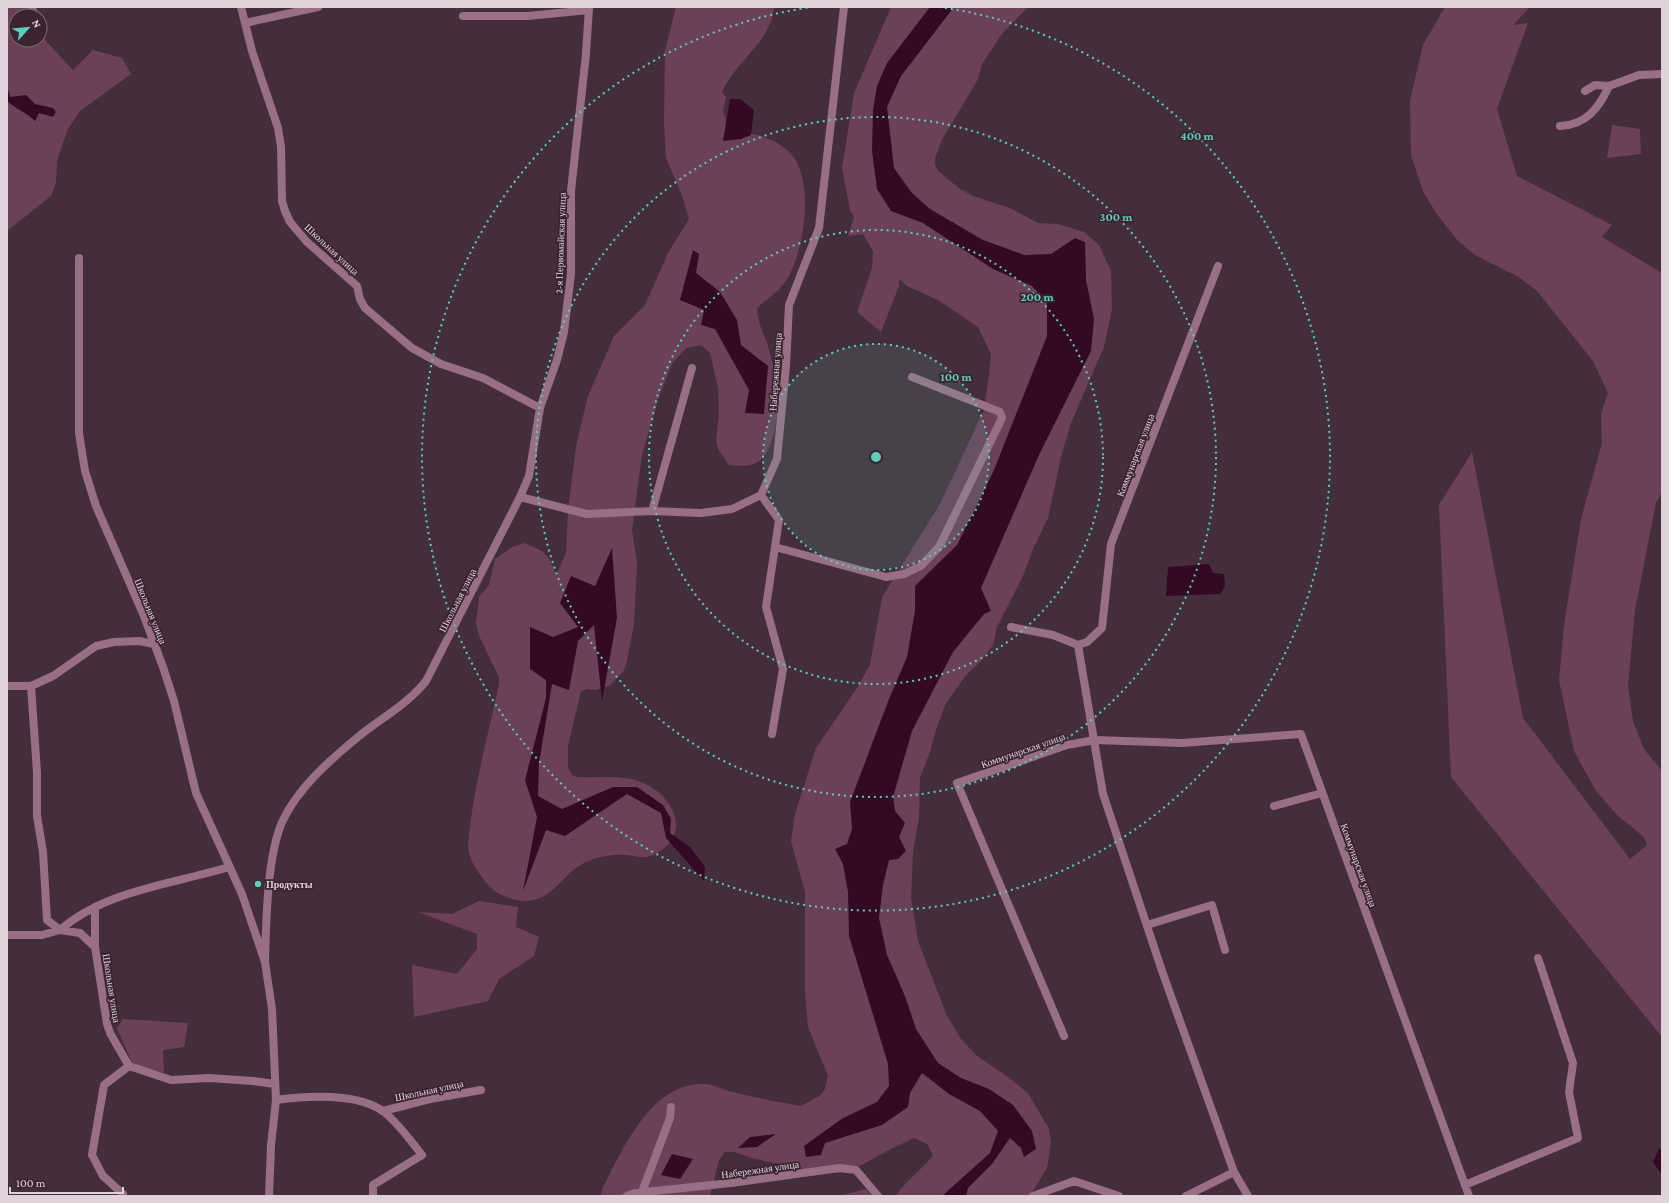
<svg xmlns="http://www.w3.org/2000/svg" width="1669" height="1203" font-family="'Crimson Pro',serif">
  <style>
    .green { fill: #6c4059 }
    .water { fill: #330925 }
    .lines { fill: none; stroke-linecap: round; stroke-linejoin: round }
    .minor { stroke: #996f86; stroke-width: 8 }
    .ring { fill: none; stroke: #5ccebb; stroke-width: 2; stroke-dasharray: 2 4 }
    .poi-dot { fill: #5ccebb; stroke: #3a2430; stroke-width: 1.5 }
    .labels { text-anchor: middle; stroke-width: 3.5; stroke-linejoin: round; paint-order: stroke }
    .street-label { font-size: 10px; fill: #e1d2da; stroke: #3a2430 }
    .poi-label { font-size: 10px; font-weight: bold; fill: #e1d2da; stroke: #3a2430; text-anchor: start }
    .centre { fill: #5ccebb; stroke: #3a2430; stroke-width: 2 }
    .ring-label { font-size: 12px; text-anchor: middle; font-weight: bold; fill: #5ccebb; stroke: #3a2430; stroke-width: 3.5; stroke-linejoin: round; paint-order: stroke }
  </style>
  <rect width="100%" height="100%" fill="#452e3b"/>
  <path class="green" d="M7 7H35L36 16H16V40H40V32L45 40 73 70 93 50 122 58 131 74 80 111 68 129 57 160 56 183 51 196 7 231Z
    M676 7H774C771 43 735 61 722 92L726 97 723 111 729 131C750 132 775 137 790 153 816 180 804 253 786 281 779 291 766 300 757 308 757 319 763 333 767 343 777 375 783 411 771 442 762 466 753 467 729 465L718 449 716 440 719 413 718 388 710 353 701 345 686 348 672 364 658 399 642 455 632 530 637 562 634 625 626 665 623 672 610 685 596 690 587 689 581 691 568 746V768L573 776 578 777C598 778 619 775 638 781 671 791 695 834 655 854 645 860 634 855 623 855 610 854 593 858 582 864 566 873 558 889 542 897 528 904 515 901 502 895 489 890 472 866 469 853 467 845 469 835 470 826 476 778 489 731 499 684V677L479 636 476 623 479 597 489 585 495 559 512 547 524 543 542 551 548 557 555 572 557 573 566 553 568 511 576 446 588 396 614 336 645 305 668 253 689 219 682 195 666 158 664 123 665 51Z
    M891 7H1028L1001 35 982 64 978 79 942 140 935 158V165L938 171 960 189 973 196 1010 208 1038 223 1058 224 1084 232 1099 245 1111 271 1112 309 1104 347 1071 423 1061 457 1048 518 1033 549 1023 576 997 627 993 645 980 662 966 675 945 705 935 733 930 752 920 778 919 817 913 852 911 898 918 941 947 1016 961 1039 977 1056 1008 1077 1028 1093 1049 1129 1051 1142 1047 1168 1030 1196H896C906 1180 922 1170 933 1155L927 1144 914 1138 889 1150 854 1169 837 1173 809 1170 755 1159 734 1152H725L719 1160 710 1196H601L602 1190C622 1150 651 1083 703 1084 713 1084 723 1090 733 1092 755 1098 778 1102 801 1106L821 1095 825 1089 828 1076 808 1027 805 992V892L791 841 795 814 816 748 857 688 870 665 882 597 940 504 984 410 989 374 991 354 978 327 938 300 907 286 899 279V286L881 332 857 312 872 268 873 251 863 234 848 236 854 217 850 210 842 168 854 93Z
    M1445 7H1530L1513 25 1528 23 1497 109 1517 176 1612 225 1602 237 1662 273V492L1656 503 1635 610 1628 686 1633 721 1644 749 1662 771V1037L1451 777 1439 505 1472 452 1523 718 1630 859 1647 845 1644 837 1617 815 1596 791 1574 751 1559 680 1564 625 1581 519 1602 443 1601 414 1608 393 1593 361 1537 291 1519 277 1475 255 1458 241 1436 213 1423 191 1411 155 1410 100 1423 45Z
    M1612 125 1640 129 1641 154 1607 158Z
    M479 901 518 907 516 927 539 937 534 956 499 979 488 1001 414 1017 412 965 457 974 477 949V934L418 912 452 914Z
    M123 1019 188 1023 184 1047 163 1050 164 1073 133 1065 117 1028Z
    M866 1189 872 1196H839Z"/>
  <path class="water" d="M930 7H954L901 76 887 107 894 168 912 193 930 209 983 240 1024 255 1051 254 1075 238 1085 242 1086 280 1094 319 1091 351 1039 455 981 588 991 611 984 614 953 652 912 731 893 797 895 811 905 823 899 837 906 851 898 859 889 860 883 885 879 918 887 955 905 996 916 1029 938 1063 961 1078 989 1089 1013 1105 1032 1131 1036 1149 1024 1157 1021 1148 1010 1138 992 1164 968 1188 966 1196H942L990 1153 998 1131 980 1111 949 1094 922 1073 910 1093 908 1107 882 1125 825 1143 821 1155 806 1157 804 1146 843 1118 877 1102 889 1086 888 1064 849 936 848 892 843 864 835 849 847 844 852 829 850 802 889 699 907 657 915 611V586L957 545 994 470 1047 336V302L1032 286 993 269 923 223 891 211 877 189 872 151 873 110 877 86 887 63Z
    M7 89H8L10 97 26 95 35 104 53 108 56 112 53 117 39 113 35 121C25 111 17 110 7 101Z
    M730 99H740L754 110 751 135 741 139 723 141Z
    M693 250 699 254 696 273 720 292 737 320 741 345 768 366 764 414 745 413 749 390 715 329 701 325 704 310 680 300Z
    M612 548 617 618 602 701 594 625 578 641 569 690 552 684 539 763 538 796 562 809 613 787H637L663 805 671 819 670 833 690 847 705 867 704 881 666 838 661 813 627 794 565 836 546 830 523 891 537 817 525 780 546 698V680L530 669V627L553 637 578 627 560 603 571 576 595 586Z
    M1209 564 1213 573 1224 574 1225 586 1220 594 1166 596 1168 567Z
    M776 1134 757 1147 738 1148 750 1137Z
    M1659 1149H1662V1175L1653 1162Z
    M672 1154 693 1159 680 1179 661 1175Z"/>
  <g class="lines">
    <path class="minor" d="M32 7 34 16
      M241 7 252 51 278 128 281 147 282 201 285 211 290 222 307 242 357 286 360 299 365 308 412 348 441 364 483 378 540 408
      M463 16H528L589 10
      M245 23 318 7
      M1585 91 1595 85 1609 86 1639 75 1662 74
      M1560 126C1586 125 1599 108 1609 86
      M79 258V433L85 471 96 506 144 616 163 667 174 701 196 793 242 894 265 962 272 1009 276 1100 271 1145 269 1196
      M761 495 779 520 766 607 783 669 772 734
      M520 497 587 514 652 511 701 513 732 509 761 495 777 459 786 366 789 305 819 228 844 7
      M652 511 692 368
      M775 547 886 577 904 574 921 566 939 547 1002 418 1000 412 912 377
      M1011 627 1053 635 1078 645 1103 794 1162 971 1234 1172 1248 1196
      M1078 645 1087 642 1102 628 1111 544 1218 266
      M7 686H31L37 772V816L43 852 47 920 60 930C106 890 173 884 229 867
      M31 686 53 676 96 646 114 642 139 641 154 644
      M1274 806 1322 793
      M95 907V947
      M1147 925 1212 905 1225 950
      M7 935H42L60 930 80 933 95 947 107 1024 110 1033 129 1066 104 1085 92 1155 103 1176 123 1194 122 1196
      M265 962C266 923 267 854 283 820 299 787 330 760 358 737 380 719 409 703 426 681L520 497 529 476 540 408 557 360 564 332 571 274V191L586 54 589 7
      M1064 1036 957 783 1067 745 1095 740 1182 743 1301 734 1469 1196
      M129 1066 171 1080 209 1078 253 1081 275 1084
      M276 1100C307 1096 357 1092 384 1112 399 1124 410 1140 422 1155L373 1185V1196
      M383 1111 430 1099 481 1090
      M1465 1185 1578 1138 1569 1092 1573 1063 1538 958
      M642 1192 670 1118 671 1107
      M627 1196 635 1193 731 1183 839 1168 856 1170 878 1196
      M1033 1196 1074 1181 1119 1196
      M1186 1196 1234 1172"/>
  </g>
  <circle cx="876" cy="457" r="113" fill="#5ccebb" fill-opacity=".12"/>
  <g class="ring">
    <circle cx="876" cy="457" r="113"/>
    <circle cx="876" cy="457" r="227"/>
    <circle cx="876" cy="457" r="340"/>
    <path d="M939 7A454 454 0 1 1 813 7"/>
  </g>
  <circle class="poi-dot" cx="258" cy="884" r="4"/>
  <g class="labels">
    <g class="street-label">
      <text transform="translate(560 243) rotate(-88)" y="4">2-я Первомайская улица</text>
      <text transform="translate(332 249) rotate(43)" y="4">Школьная улица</text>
      <text transform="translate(775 372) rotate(-86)" y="4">Набережная улица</text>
      <text transform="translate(1135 455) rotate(-69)" y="4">Коммунарская улица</text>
      <text transform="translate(457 600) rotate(-63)" y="4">Школьная улица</text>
      <text transform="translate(151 611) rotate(68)" y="4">Школьная улица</text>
      <text transform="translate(1023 750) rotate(-19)" y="4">Коммунарская улица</text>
      <text transform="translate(1359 865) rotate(70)" y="4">Коммунарская улица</text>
      <text transform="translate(112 988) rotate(81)" y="4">Школьная улица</text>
      <text transform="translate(429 1090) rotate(-12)" y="4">Школьная улица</text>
      <text transform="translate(760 1169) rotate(-8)" y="4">Набережная улица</text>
    </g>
    <g class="poi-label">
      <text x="266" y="888">Продукты</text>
    </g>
  </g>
  <circle cx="876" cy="457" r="6" class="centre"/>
  <g class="ring-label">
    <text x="1197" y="140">400 m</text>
    <text x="1116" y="221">300 m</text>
    <text x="1037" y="301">200 m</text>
    <text x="956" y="381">100 m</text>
  </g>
  <rect width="1669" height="1203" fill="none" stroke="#e1d2da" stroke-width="16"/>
  <g transform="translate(28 28) rotate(63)"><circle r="19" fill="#3a2430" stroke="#7d6a74"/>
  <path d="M0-3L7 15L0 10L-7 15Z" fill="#5ccebb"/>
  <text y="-6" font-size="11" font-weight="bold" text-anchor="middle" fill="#e1d2da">N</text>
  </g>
  <path d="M10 1187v6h113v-6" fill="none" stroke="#e1d2da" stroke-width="2"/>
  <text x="16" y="1187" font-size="12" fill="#e1d2da" stroke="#3a2430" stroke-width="3" paint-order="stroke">100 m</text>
</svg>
